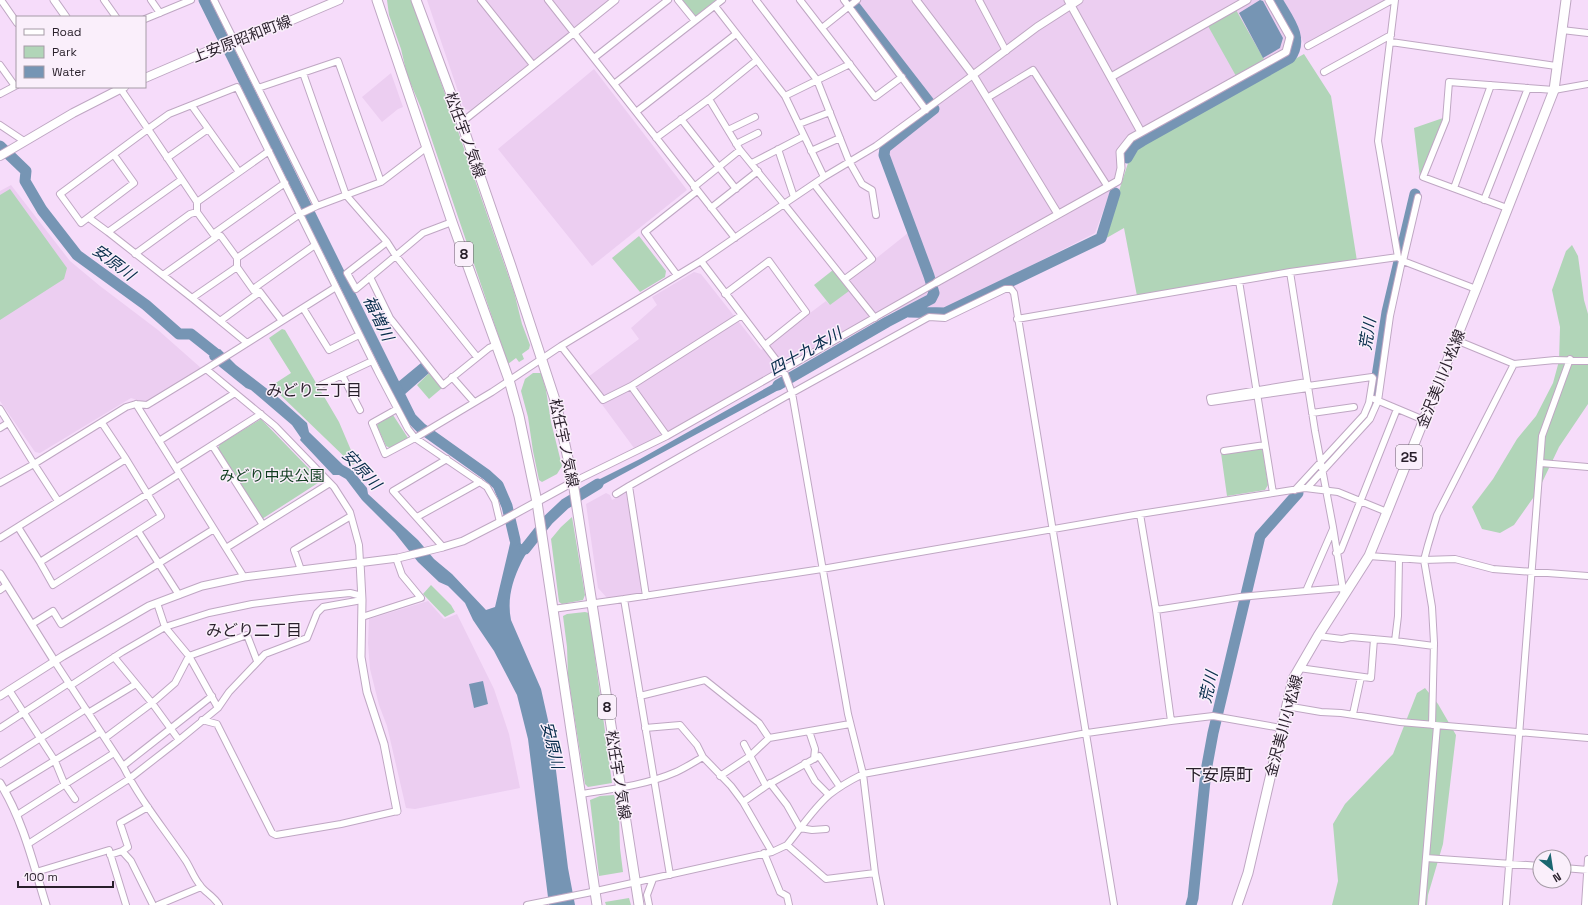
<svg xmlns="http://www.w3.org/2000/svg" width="1588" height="905" font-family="'Space Grotesk','Noto Sans JP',sans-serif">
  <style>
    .built { fill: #eccef1 }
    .green { fill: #b1d5b8 }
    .water { fill: #7695b4 }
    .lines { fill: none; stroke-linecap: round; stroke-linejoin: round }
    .river { stroke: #7695b4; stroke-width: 11 }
    .minor-casing { stroke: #bfa7c3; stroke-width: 8 }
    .tertiary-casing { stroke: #bfa7c3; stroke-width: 9 }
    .secondary-casing { stroke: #bfa7c3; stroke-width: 10 }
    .primary-casing { stroke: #bfa7c3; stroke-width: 11 }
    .minor { stroke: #fff; stroke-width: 6 }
    .tertiary { stroke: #fff; stroke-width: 7 }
    .secondary { stroke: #fff; stroke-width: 8 }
    .primary { stroke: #fff; stroke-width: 9 }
    .labels { text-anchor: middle; stroke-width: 3; stroke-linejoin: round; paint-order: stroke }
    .shield { fill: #faeffb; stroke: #675d69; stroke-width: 1 }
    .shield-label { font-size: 14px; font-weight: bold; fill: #281f2a }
    .street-label { font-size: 15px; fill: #281f2a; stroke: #faeffb }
    .park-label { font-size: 15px; fill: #103d1f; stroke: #faeffb }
    .water-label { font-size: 16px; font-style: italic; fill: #072c4b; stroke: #faeffb }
    .neighbourhood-label { font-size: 16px; fill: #281f2a; stroke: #faeffb }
    .quarter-label { font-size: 17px; fill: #281f2a; stroke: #faeffb }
  </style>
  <rect width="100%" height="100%" fill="#f6dcfa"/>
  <path class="built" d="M427 0H610L470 110 464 109Z
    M844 0H1266L1285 35V45L1282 52 1185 105 1118 150 1116 157 1118 165 1115 179 1095 233 944 310 880 311 656 438 634 448 584 380 639 339 631 328 657 305 652 297 694 272 701 274 761 350 826 301 830 305 852 287 849 280 908 233 881 152V149L885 146 927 112Z
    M1281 0H1387L1305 45Z
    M594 69 687 190 592 266 498 149Z
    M391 73 403 107 398 109 382 122 362 97Z
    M11 185 70 261 100 286 158 330 201 368 146 403 131 398 40 453 35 452 0 401V191Z
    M606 493 610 495 612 500 626 493 643 589 641 593 608 599 598 588 586 504Z
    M428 601 444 619 457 614 494 689 509 734 520 788 415 809 406 808 387 726 379 705 370 669 368 643 369 619Z"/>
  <path class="green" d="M387 0H412L413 2 514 292 522 324 530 345 529 349 522 354 524 359 519 362 516 358 508 364 421 108 407 75 401 49 389 15Z
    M682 0H716L697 15H694Z
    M1236 10 1265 61 1236 76 1208 26Z
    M1304 54 1331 96 1357 261 1137 296 1124 228 1103 240 1129 160 1135 148Z
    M1443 118 1420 178 1414 128Z
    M10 189 67 268 64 279 0 320V195Z
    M639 236 666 271 665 277 640 292 612 258Z
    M1572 245 1578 256 1584 300 1588 314V404L1559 447 1538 491 1514 525 1500 533 1482 529 1472 507 1493 479 1517 439 1536 416 1553 383 1559 361 1560 327 1552 290 1566 251Z
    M833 270 849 291 830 305 814 285Z
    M282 329 285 330 339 422 356 462 353 465 271 386 291 373 269 338Z
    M429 373 442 388 429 399 417 385Z
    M533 373H541L546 390 551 422 562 466 557 474 542 482 539 480 533 451 528 417 521 391 525 379Z
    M391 415H393L408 438 390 448 386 446 377 426 378 423Z
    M261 419 321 481 262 519 218 448 220 444Z
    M1262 446 1268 485 1265 490 1227 496 1221 453Z
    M572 517 585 595 583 600 562 604 559 602 551 539 561 527Z
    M431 585 451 605 455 612 445 617 423 594Z
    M585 612 589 613 612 783 588 787 585 784 568 676 567 647 563 616 567 614Z
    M1425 688 1438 704 1456 735 1443 844 1428 895 1427 905H1332L1338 881 1333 824 1345 804 1393 754 1417 693Z
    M614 795 619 815 620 848 623 872 599 876 590 800 600 796Z
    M629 898 631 905H606L605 902Z"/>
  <path class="water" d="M1260 0 1263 1 1283 38 1280 48 1263 58 1239 13Z
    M220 349 236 365 279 398 307 423 309 432 343 465 352 470 367 488 368 494 418 540 434 559 452 574 486 610 495 607 513 531 510 528 516 524 521 544 525 545 530 536 534 538C532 547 525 554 521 563 512 581 507 600 511 620L541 689 552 738 568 868 575 905H549L528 739 517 695 494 651 473 620 465 603 448 586 439 582 418 562 395 533 362 500 346 479 339 475H333L300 440 301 438 292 425 251 390 246 388 210 359 209 356Z
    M421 363 429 373 404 395 398 382Z
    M782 379 784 387 584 495 588 485 640 459Z
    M568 498 572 504 550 523 546 520 547 517Z
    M483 681 488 704 474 708 469 684Z"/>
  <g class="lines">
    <path class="river" d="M204 0 411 418 421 428 487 475 498 485 507 506 515 540
      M850 0 929 102
      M0 146 26 171 25 181 42 210 77 255 146 305 179 334H191L215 353 225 363
      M1127 158 1134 146 1142 141 1290 58C1305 38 1287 18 1277 0
      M909 312 945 313 1101 238 1115 193
      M778 385 887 322 931 299 934 293 929 276 884 155 885 148 934 109
      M1324 464 1367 417 1373 402 1387 312 1415 194
      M1308 482 1319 469
      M525 549 548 520 565 504 598 484
      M1191 905 1193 898 1206 771 1213 733 1260 536 1298 493"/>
    <defs>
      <path id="minor" d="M1 0 17 23
        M104 0 116 17
        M151 0 160 13
        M214 0 317 206 381 182 427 147
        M481 0 533 65
        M548 0 735 238
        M678 0 695 21
        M756 0 817 80 849 161 862 184 872 190 876 215
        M800 0 875 97 902 77
        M844 0 926 110
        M979 0 1006 51
        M1395 0 1378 141 1398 257 1403 261 1476 289
        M715 6 785 96 850 64
        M145 19 191 0
        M822 28 857 0
        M1562 30 1588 33
        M1391 42 1556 66
        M1308 46 1392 0
        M594 58 668 0
        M0 65 15 86
        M1324 72 1391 35
        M303 73 346 195 387 242 396 256 477 357
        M614 84 722 0
        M120 88 148 129 169 114 237 87 378 372 408 429 415 438 492 392 561 346 603 400 631 386 667 436
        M258 88 338 61 381 182
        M0 94 17 85
        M785 96 824 177
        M987 98 1033 70 1108 187
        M192 106 239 172
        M636 112 736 34
        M681 119 736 189
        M461 121 467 118 574 33
        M799 124 830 112
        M0 125 24 141
        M728 130 755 117
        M656 138 709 99 757 60
        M736 144 758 133
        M778 149 794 197
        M811 151 840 138
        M114 155 134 183 81 223 60 194 148 129 197 202V212L213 234 221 236 237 258V267L254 291 260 292 282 321
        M167 158 208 129
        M752 163 804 136
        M181 180 108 232 192 298 247 343
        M814 184 872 259 845 279
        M694 187 740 150
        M1454 188 1491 85
        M1484 200 1528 88
        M197 202 269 151
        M711 208 758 171
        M1507 208 1423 177 1446 120 1449 82 1554 90 1588 84
        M89 218 108 232
        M213 234 285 183
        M387 242 347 273 356 289 423 233 452 222
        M135 254 190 214 197 212
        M237 258 300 214 317 206
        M701 261 784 204 740 150 709 99
        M1403 261 1418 197
        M1290 272 1315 431 1333 527 1344 596
        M163 275 215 238 217 235
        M677 275 645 232 697 191
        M370 277 390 318 443 385 489 348 496 345
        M1239 281 1273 493
        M253 289 315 245
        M725 294 769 261 806 312 765 345
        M192 298 237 267
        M303 308 329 350 359 335
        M875 318 784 204 824 177 876 146 973 75
        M1017 319 1290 272 1398 257
        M220 321 260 292
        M1456 340 1514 364 1555 360 1588 361
        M561 346 701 261 783 369 792 393 848 714 863 774 875 873
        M206 369 336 287
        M342 375 360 410
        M452 377 474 402
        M1307 382 1210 398 1211 402 1308 388
        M321 385 372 361
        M631 386 742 315
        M1374 399 1424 420
        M136 404 244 577
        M0 409 34 464 126 407 136 404 147 405 206 369 275 426 334 487 350 512 359 545 360 562
        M397 409 372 423 385 454 415 438 487 487 495 501 500 522
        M1312 413 1354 407
        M0 428 8 423
        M159 441 235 393
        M212 445 263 525
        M1224 451 1265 445
        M1541 463 1588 467
        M176 468 261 414
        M573 482 667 436 937 282
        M0 483 34 464 58 501
        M1307 488 1370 419 1378 401 1390 316 1402 261
        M1295 490 1364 415 1369 403 1373 378 1372 377 1308 386
        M616 494 629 486
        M417 517 480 482
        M18 527 40 562 179 474
        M1333 529 1306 591 1342 588
        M138 531 179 595
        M0 538 126 459 102 423
        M443 547 393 491 447 459
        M226 548 330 483
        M1336 553 1341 550 1397 409
        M1369 556 1424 560 1455 559 1493 569 1588 576
        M40 562 53 585 161 516 126 459
        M301 570 294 550 351 516
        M0 590 7 585
        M646 596 629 486 792 393 929 317 945 318 1005 289H1011L1014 293 1114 905
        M624 599 822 569 1140 514 1305 488 1338 492 1387 512
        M157 603 165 627 189 656 218 708
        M553 609 624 599 670 875
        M1156 610 1240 597 1306 591
        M362 617 421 598 402 575 396 558
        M32 624 53 611 61 624 214 529
        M1318 636 1342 639 1351 637 1395 641 1398 616 1399 559
        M1395 641 1434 646
        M114 657 152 703 179 740
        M55 662 123 766C140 800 165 830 186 861 191 869 194 878 200 885 204 892 213 895 219 905
        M1299 668 1371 678 1374 639
        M70 686 122 652 165 627 209 613 252 604 300 598 350 593 362 596
        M9 690 55 761 64 783 75 799
        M640 696 705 680 759 723 769 738 850 724
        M1286 706 1321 712 1341 713 1400 722 1588 738
        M88 713 136 684
        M1353 714 1361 677
        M202 720 217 724 272 833 276 835 341 824 397 811
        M1171 721 1213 716 1281 728
        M1432 725 1434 643 1432 607 1424 560 1428 545 1437 515 1514 364
        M0 728 69 683
        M645 728 680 725 697 745 703 757
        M809 731 815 749 814 759
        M105 738 152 703 175 683 189 656 247 635 257 661
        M744 744 766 786
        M805 763 815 781 829 795
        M0 764 86 709
        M123 766 212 696
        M720 776 750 756 769 738
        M770 783 787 805 800 828 812 830 826 829
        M5 791 101 732
        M581 794C613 789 646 785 676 772 685 768 694 762 703 757L731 786 743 802 772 852
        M743 802 766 786 819 756 840 787
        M17 815 114 753
        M28 844 129 779 179 740 218 708 229 692 265 654 307 638 317 613 323 607 362 600
        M787 845C801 828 813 809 829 795 840 786 851 780 863 774L1087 733 1171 721 1156 610 1140 514
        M122 851 128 847 120 823 148 807
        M764 853 780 892 787 896 789 905
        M110 855 122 851 131 861 153 905
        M1426 858 1540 866
        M1564 868 1588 870
        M36 872 109 850 126 905
        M158 905 201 887
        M527 905 587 893 772 852 787 845 826 879 875 873 881 905
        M649 905 647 895 653 879
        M1422 905 1437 726
        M1506 905 1542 436 1570 359
        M1585 905 1588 859"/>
      <path id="tertiary" d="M54 0 66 17
        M916 0 973 75 1058 214
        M1068 0 1141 132
        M574 33 615 0
        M973 75 1037 27 1079 0
        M1111 77 1247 0
        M937 282 1118 181 1121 168 1120 152 1131 138 1286 52 1290 37 1269 0
        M360 562 362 600 361 657 367 692 384 744 397 811
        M0 574 55 662
        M0 696 63 656 149 606 202 586 244 577 398 558 443 547 463 541 500 522 573 482
        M0 783C23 820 33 863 46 905"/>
      <path id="secondary" d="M145 78 231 41 285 23 339 0
        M0 156 73 113 124 87"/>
      <path id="primary" d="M377 0 452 222 509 380 519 416 537 502 597 905
        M416 0 461 121 511 266 556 403 573 482 639 905
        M1237 905 1248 873 1293 679 1318 636 1369 556 1387 512 1476 289 1554 90 1566 0"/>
    </defs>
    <use href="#minor" class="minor-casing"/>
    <use href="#tertiary" class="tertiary-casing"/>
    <use href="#secondary" class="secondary-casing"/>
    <use href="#primary" class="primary-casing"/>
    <use href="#minor" class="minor"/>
    <use href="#tertiary" class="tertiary"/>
    <use href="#secondary" class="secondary"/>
    <use href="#primary" class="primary"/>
  </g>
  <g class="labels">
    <g class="shield">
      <rect x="455" y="242" width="18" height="24" rx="3"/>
      <rect x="1396" y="445" width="26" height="24" rx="3"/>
      <rect x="598" y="695" width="18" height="24" rx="3"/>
    </g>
    <g class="shield-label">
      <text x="464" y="259">8</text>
      <text x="1409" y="462">25</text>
      <text x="607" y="712">8</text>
    </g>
    <g class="street-label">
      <text transform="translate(242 39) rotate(-21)" y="5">上安原昭和町線</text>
      <text transform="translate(465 135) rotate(70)" y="5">松任宇ノ気線</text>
      <text transform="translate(1441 379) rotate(-68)" y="5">金沢美川小松線</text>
      <text transform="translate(564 443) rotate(78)" y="5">松任宇ノ気線</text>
      <text transform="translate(1284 726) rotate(-75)" y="5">金沢美川小松線</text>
      <text transform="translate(618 775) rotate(81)" y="5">松任宇ノ気線</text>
    </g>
    <g class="park-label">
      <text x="272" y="481">みどり中央公園</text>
    </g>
    <g class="water-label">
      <text transform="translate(114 262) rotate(37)" y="6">安原川</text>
      <text transform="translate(379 318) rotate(64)" y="6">福増川</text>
      <text transform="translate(1367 334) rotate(-81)" y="6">荒川</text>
      <text transform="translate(805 351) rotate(-29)" y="6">四十九本川</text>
      <text transform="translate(362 469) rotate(47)" y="6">安原川</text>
      <text transform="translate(1208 687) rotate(-77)" y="6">荒川</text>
      <text transform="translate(553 745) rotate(76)" y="6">安原川</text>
    </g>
    <g class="neighbourhood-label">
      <text x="314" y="396">みどり三丁目</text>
      <text x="254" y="636">みどり二丁目</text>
    </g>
    <g class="quarter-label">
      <text x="1219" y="781">下安原町</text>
    </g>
  </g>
  <rect x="16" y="16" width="130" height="72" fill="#faeffb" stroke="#a69ca7"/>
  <rect x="24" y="29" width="20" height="6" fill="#ffffff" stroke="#a69ca7"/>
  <text x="52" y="36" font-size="12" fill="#281f2a">Road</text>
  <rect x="24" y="46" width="20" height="12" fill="#b1d5b8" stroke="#a69ca7"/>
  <text x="52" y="56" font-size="12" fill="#281f2a">Park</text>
  <rect x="24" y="66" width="20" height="12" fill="#7695b4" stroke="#a69ca7"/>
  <text x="52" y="76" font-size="12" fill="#281f2a">Water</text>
  <g transform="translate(1552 869) rotate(150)"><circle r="19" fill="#faeffb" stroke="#a69ca7"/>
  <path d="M0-3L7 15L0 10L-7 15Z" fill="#1a6670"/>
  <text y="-6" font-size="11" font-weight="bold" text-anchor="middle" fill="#281f2a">N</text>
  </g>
  <path d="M18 881v6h95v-6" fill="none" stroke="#281f2a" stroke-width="2"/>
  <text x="24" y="881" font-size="12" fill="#281f2a" stroke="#faeffb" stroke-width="3" paint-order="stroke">100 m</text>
</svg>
